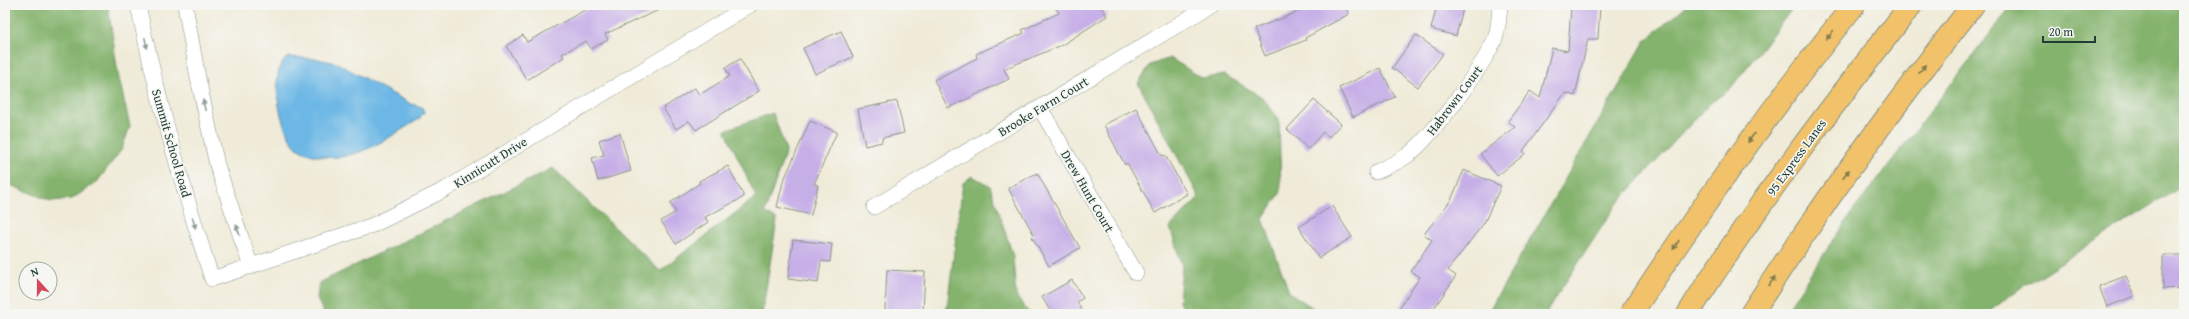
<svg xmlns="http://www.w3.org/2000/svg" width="2189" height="319" font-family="'Gentium Book Plus',serif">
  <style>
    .forest { fill: #84b36d; stroke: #527850 }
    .water { fill: #6cb7e5; stroke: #467a8c }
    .building { fill: #c6aee7 }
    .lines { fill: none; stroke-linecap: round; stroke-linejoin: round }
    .minor-casing { stroke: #889486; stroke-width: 16 }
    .motorway-casing { stroke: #889486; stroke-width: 24 }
    .minor { stroke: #fff; stroke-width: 15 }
    .motorway { stroke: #f2c26a; stroke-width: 22 }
    .oneway { fill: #7e794c }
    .oneway2 { fill: #8f9e9a }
    .labels { text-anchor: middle; stroke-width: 3.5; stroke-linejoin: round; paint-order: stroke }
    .street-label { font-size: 13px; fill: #1f3d34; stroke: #f6f6f2 }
  </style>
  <rect width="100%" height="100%" fill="#f6f6f2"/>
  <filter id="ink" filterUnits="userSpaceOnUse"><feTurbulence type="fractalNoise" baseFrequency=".025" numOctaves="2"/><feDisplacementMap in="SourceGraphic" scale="8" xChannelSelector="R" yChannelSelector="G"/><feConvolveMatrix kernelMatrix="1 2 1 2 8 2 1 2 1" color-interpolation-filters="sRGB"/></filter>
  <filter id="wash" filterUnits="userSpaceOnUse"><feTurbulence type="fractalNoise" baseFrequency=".012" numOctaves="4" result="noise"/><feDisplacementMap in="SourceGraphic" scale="16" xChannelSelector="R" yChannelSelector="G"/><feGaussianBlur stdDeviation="0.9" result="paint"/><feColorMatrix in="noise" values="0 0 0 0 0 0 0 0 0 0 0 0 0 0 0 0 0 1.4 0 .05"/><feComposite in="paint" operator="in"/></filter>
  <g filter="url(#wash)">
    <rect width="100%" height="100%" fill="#f0ebd8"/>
    <path class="forest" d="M10 5H108L118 74 130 126 122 149 97 182 72 199 51 201 5 183V12Z
      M1687 5H1795L1730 89 1709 104 1616 205 1545 314H1487L1645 41Z
      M2012 5H2184V185L2019 289 1986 314H1784L1850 215Z
      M1170 58 1202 78 1225 75 1262 97 1279 119 1281 192 1263 219 1289 292 1319 312 1318 314H1186L1179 302 1182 266 1170 227 1199 197 1138 83 1150 65Z
      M773 113 786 151 765 212 777 220 762 314H324L317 299 319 283 553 168 660 271 756 197 725 130Z
      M972 176 990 186 1013 256 1016 296 1030 314H946L963 183Z"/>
    <path class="water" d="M289 57 318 59 337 63 411 104 422 107 424 112 419 119C396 133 372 151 345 156 333 159 312 157 300 150 280 138 266 66 289 57Z"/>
    <g id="blocks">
      <path class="building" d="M594 5H670L605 34 608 40 591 49 586 41 562 54 564 57 527 80 506 46 523 35 527 42Z
        M1054 5H1100L1107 16 1062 45 1004 69 1009 79 948 108 934 80 977 58 976 54 1024 33 1022 30 1059 13Z
        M1310 5H1344L1349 14 1305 38 1306 40 1265 56 1254 29 1293 14Z
        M1437 5H1464L1456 36 1431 29Z
        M1571 5H1600L1598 39H1588L1575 96 1565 93 1523 151 1525 154 1497 176 1480 154 1515 127 1508 121 1530 91 1540 98 1552 48 1568 51Z
        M841 31 853 57 815 74 803 48Z
        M1416 35 1443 54 1418 87 1392 68Z
        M740 59 759 91 696 130 689 121 676 129 663 108 695 88 699 95 730 76 725 68Z
        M1380 68 1395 97 1353 117 1339 88Z
        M1314 100 1341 124 1329 137 1323 132 1308 149 1287 129Z
        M897 101 904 133 882 138V142L865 146 858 109Z
        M1136 108 1162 156 1165 155 1187 194 1155 213 1127 163 1125 165 1104 125Z
        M810 121 837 132 814 184 818 185 811 215 777 207 783 182Z
        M620 133 631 171 598 181 592 158 604 155 599 140Z
        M728 166 744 197 705 217 708 222 676 244 661 221 676 212 670 203 700 183 699 181Z
        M1464 170 1501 186 1484 223 1448 270 1456 276 1430 314H1395L1420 277 1411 271 1432 240 1424 234 1451 200Z
        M1037 173 1080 248 1049 266 1032 237 1034 235 1008 188Z
        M1332 206 1352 237 1319 258 1299 227Z
        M793 240 832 244 830 262 821 261 818 283 788 279Z
        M2163 255H2184V288L2163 289Z
        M887 270 925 272 923 313 885 311Z
        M2126 276 2134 296 2107 307 2099 286Z
        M1072 280 1083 298 1077 302 1084 314H1052L1042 297Z"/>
    </g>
  </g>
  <g filter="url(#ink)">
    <use href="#blocks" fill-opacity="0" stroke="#889486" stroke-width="1"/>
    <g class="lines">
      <defs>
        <path id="minor" d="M138 5C157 98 183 189 212 279L373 225 446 189 750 5
          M185 5 198 78 217 165 251 267
          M1040 108 1136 273
          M1376 172C1387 167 1398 162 1408 155 1432 137 1481 69 1494 41 1499 30 1499 17 1500 5
          M874 207 1211 5"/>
        <path id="motorway" d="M1631 314C1701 207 1774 104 1854 5
          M1688 314C1755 206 1833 105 1911 5
          M1751 314C1820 207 1894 104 1973 5"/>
      </defs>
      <use href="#minor" class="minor-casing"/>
      <use href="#motorway" class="motorway-casing"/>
      <use href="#minor" class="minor"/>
      <use href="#motorway" class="motorway"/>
    </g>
    <defs><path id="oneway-solid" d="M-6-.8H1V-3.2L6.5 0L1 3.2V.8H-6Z"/></defs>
    <g class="oneway">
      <use href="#oneway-solid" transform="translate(1830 35) rotate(129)"/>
      <use href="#oneway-solid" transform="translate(1922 69) rotate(-53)"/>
      <use href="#oneway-solid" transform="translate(1751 138) rotate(125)"/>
      <use href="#oneway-solid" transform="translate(1846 174) rotate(-55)"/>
      <use href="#oneway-solid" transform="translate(1676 245) rotate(123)"/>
      <use href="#oneway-solid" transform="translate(1772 281) rotate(-57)"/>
    </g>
    <g class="oneway2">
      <use href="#oneway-solid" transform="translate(146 43) rotate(78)"/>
      <use href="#oneway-solid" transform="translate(204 105) rotate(-102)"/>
      <use href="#oneway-solid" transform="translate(194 223) rotate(74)"/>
      <use href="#oneway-solid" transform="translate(238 230) rotate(-109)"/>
    </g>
  </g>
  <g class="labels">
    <g class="street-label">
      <text transform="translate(1454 100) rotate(-53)" y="5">Habrown Court</text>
      <text transform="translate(1043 106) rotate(-31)" y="5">Brooke Farm Court</text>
      <text transform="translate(172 143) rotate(74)" y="5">Summit School Road</text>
      <text transform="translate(1796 157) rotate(-54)" y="5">95 Express Lanes</text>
      <text transform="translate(490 162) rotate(-32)" y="5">Kinnicutt Drive</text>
      <text transform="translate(1088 191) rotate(60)" y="5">Drew Hunt Court</text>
    </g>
  </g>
  <rect width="2189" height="319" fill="none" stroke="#f6f6f2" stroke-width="20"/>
  <g transform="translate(38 281) rotate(339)"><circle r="19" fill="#f6f6f2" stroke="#a0aca6"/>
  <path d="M0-3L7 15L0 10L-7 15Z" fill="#d1495b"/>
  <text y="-6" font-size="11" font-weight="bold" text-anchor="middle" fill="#1f3d34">N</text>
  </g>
  <path d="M2043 36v6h52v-6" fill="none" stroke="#1f3d34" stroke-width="2"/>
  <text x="2049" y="36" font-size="12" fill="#1f3d34" stroke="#f6f6f2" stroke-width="3" paint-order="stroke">20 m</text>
</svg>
